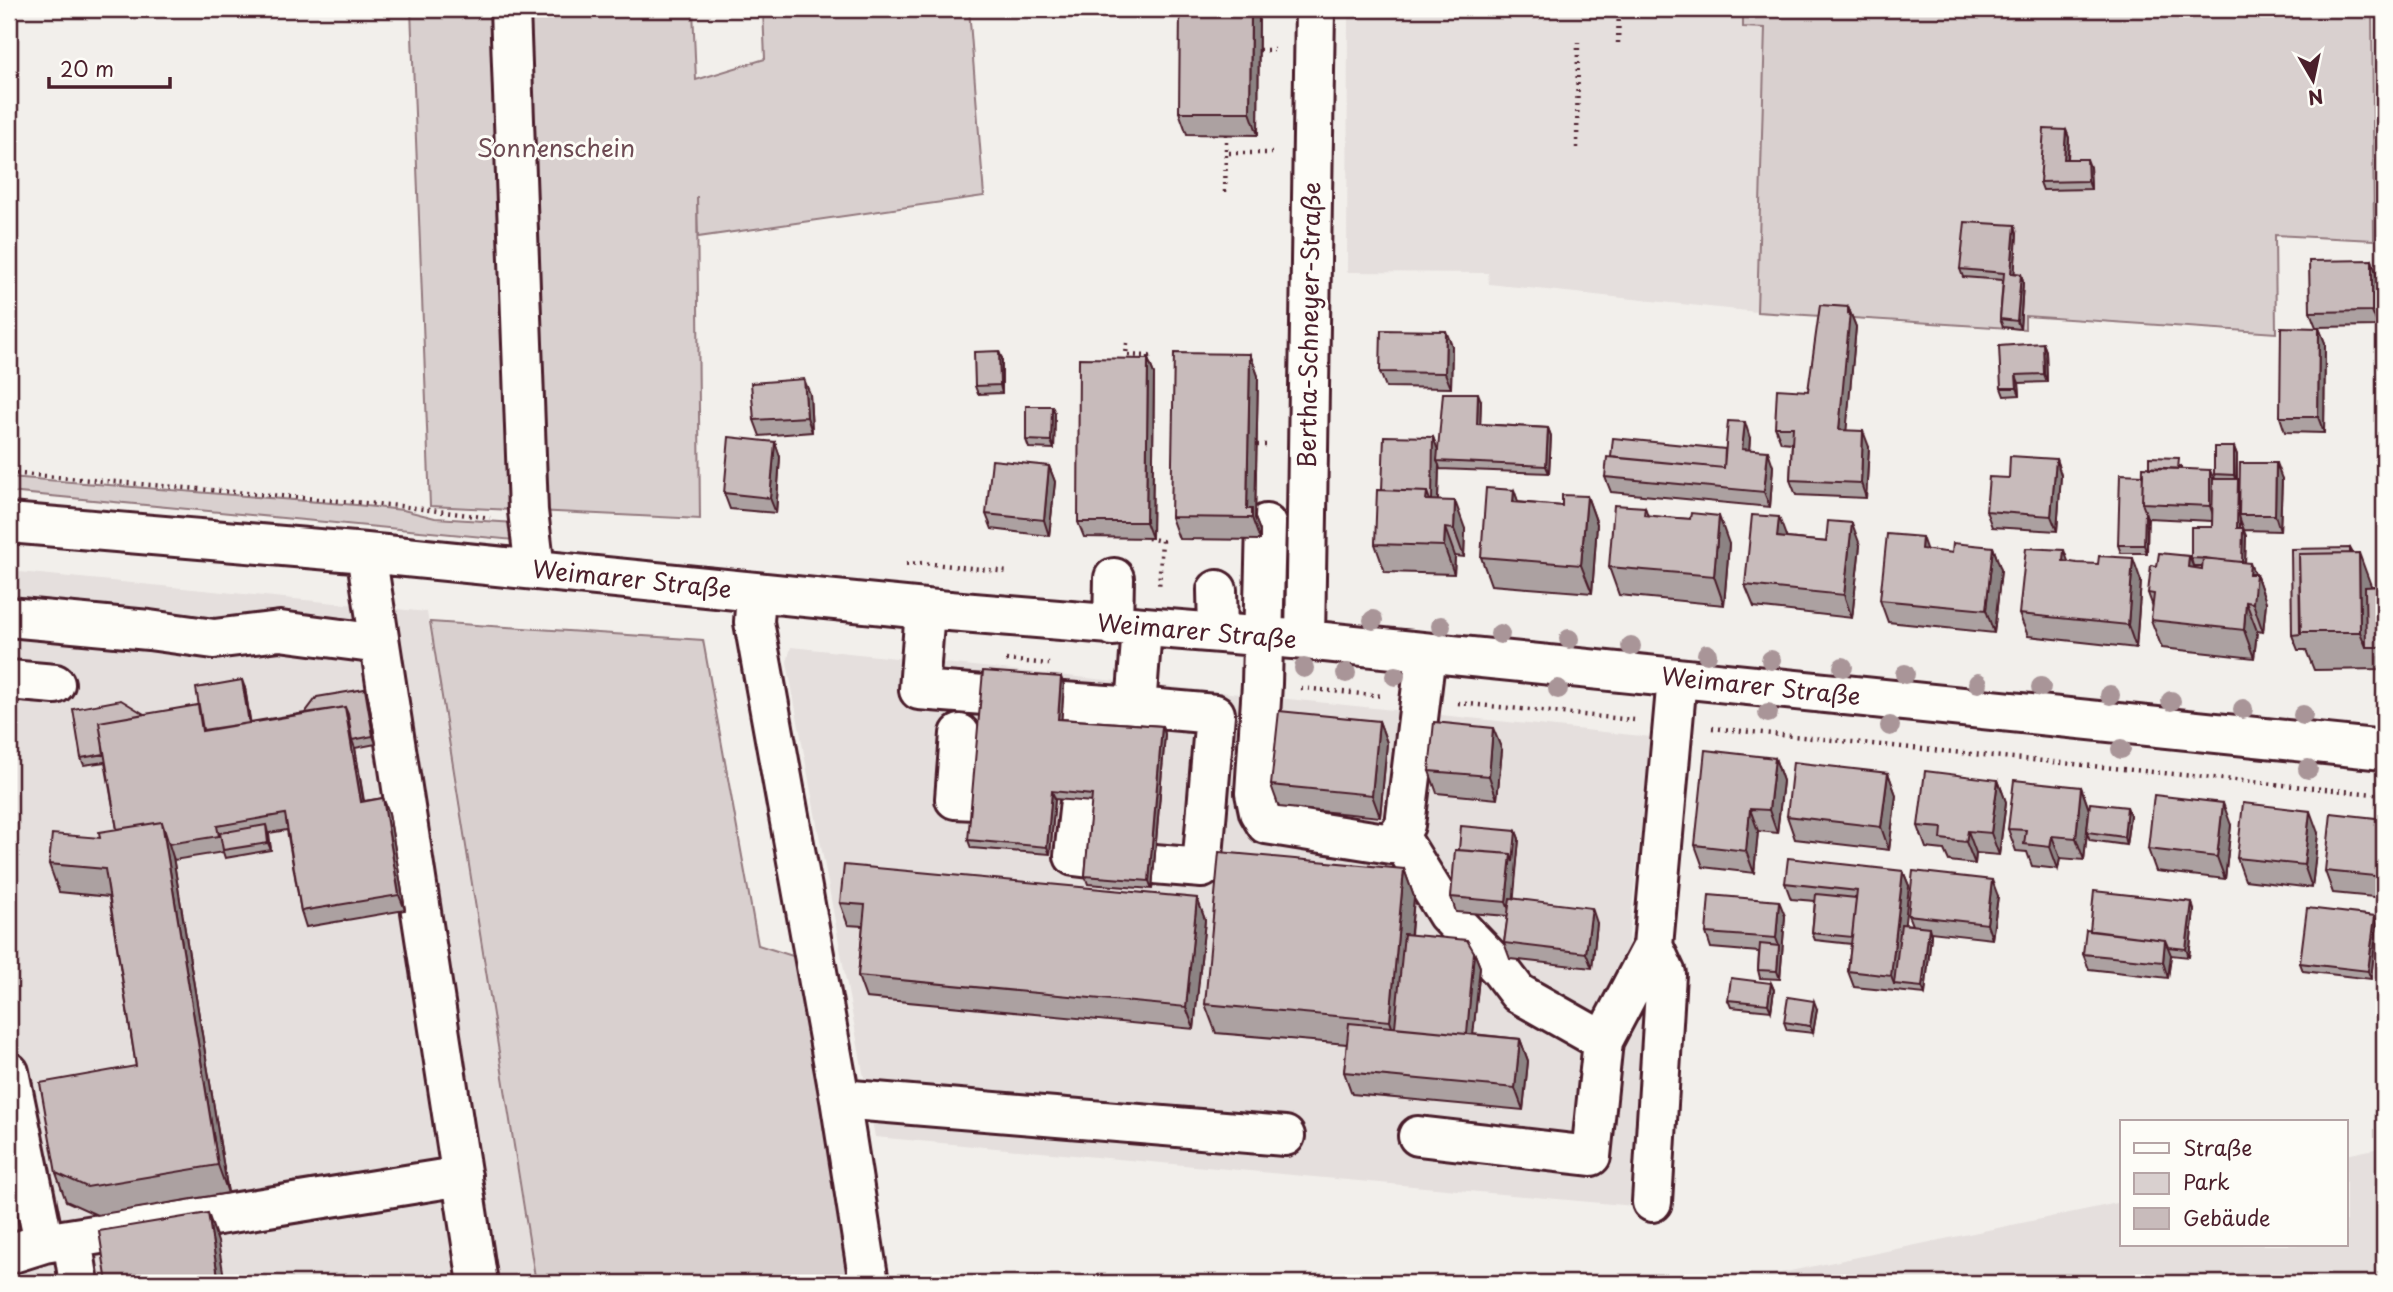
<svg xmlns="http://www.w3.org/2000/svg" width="2393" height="1292" font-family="'Playpen Sans',sans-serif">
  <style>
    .built { fill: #e5dfdd }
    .green { fill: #d9d0cf; stroke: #92787d; stroke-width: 2 }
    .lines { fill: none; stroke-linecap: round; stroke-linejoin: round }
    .minor-casing { stroke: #4a1f2b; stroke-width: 44 }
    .path { stroke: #4a1f2b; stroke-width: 4.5; stroke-dasharray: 2 5; stroke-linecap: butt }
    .minor { stroke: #fdfcf7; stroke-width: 38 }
    .tree { fill: #a99598 }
    .wall { fill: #aca1a1; stroke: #4a1f2b; stroke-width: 2 }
    .shaded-wall { fill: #8c8383; stroke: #4a1f2b; stroke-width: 2 }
    .building { fill: #c8bbbb; stroke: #4a1f2b; stroke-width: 2 }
    .labels { text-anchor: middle; stroke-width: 6; stroke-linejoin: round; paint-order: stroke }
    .park-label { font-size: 24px; fill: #6e4b54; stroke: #fdfcf7 }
    .street-label { font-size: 24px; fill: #4a1f2b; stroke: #fdfcf7 }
  </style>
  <rect width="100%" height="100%" fill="#f2efeb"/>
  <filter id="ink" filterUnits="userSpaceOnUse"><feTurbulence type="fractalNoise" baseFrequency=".0143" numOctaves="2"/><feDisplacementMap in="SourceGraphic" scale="14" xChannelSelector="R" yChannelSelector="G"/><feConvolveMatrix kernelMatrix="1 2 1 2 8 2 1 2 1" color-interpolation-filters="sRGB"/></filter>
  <g filter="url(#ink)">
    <path class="built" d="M1348 9H1908L1907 32 1765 28 1757 312 1489 284 1488 273 1347 272Z
      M9 571 427 612 535 1283H9Z
      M791 647 1651 737 1625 972 1659 978 1634 1206 875 1137 787 662Z
      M2384 1147V1283H1733L2122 1202V1245H2346V1155Z"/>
    <path class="green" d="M411 9H693L696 80 765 59 763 9H969L984 196 698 237 697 196 700 519 430 506Z
      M1743 9H2372L2374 240 2275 235 2276 333 2025 316V329L1757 312 1765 28 1743 27Z
      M9 477 356 505 403 510 435 518 516 523 514 540 9 492Z
      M430 622 703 640 758 945 796 957 854 1283H536Z"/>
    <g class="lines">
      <defs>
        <path id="minor" d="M510 9 528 511 535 570
          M9 523 366 553 925 609 1305 640 2384 750
          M1266 524 1262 684 1255 793 1259 812 1266 824 1391 844 1405 825 1426 653
          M366 553 478 1283
          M1217 590 1218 632
          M756 593 754 622 840 1099 869 1283
          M925 609 919 690 984 695
          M9 617 149 630 214 639 280 631 380 644
          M1113 626 1114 578
          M1305 640 1315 9
          M9 680 55 684
          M1063 702 1136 707 1142 628
          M1136 707 1215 714 1202 868 1154 864
          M960 734 955 799 975 800
          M1080 801 1074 856 1090 858
          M1399 836 1447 914 1499 968 1518 993 1603 1041
          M9 1072 44 1243 462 1176
          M840 1099 1285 1136
          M1418 1136 1591 1156 1603 1041 1653 946 1677 678
          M1652 1202 1666 974 1653 946
          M72 1239 79 1283
          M9 1254 44 1243"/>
      </defs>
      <use href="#minor" class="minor-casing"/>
      <path class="path" d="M1618 43 1619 9
        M1259 50H1274
        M1226 134V153
        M1577 148 1578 42
        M1225 192 1226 153H1272
        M1127 343 1126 355 1149 356V366
        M1257 445H1270
        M9 473 400 506 490 518
        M1148 538 1162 541 1159 588
        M906 564 923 563 1009 572
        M1006 660 1049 664
        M1301 688 1383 696
        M1458 703 1634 720
        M1712 728 2384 795"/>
      <use href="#minor" class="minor"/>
    </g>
    <g class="tree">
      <circle cx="1373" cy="620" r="10"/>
      <circle cx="1441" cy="626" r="10"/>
      <circle cx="1500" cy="634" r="10"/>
      <circle cx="1569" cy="639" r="10"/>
      <circle cx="1631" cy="646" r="10"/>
      <circle cx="1707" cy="654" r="10"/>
      <circle cx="1771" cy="660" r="10"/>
      <circle cx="1843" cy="667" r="10"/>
      <circle cx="1304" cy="668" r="10"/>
      <circle cx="1346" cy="673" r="10"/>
      <circle cx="1905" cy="674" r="10"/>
      <circle cx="1395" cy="676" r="10"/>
      <circle cx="1978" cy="683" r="10"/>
      <circle cx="2041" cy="687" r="10"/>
      <circle cx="1558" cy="689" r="10"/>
      <circle cx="2110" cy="695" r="10"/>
      <circle cx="2171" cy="701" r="10"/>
      <circle cx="2243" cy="709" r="10"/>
      <circle cx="1768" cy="713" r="10"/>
      <circle cx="2303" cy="715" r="10"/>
      <circle cx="1890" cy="726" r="10"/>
      <circle cx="2121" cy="749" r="10"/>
      <circle cx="2308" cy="769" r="10"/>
    </g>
    <path class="wall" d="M1259 9 1258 135 1187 134 1179 112Z
      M2066 130 2069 138 2068 159 2090 167 2091 189 2043 190 2040 182Z
      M2017 233 2014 273 2021 274 2023 282 2020 329 2003 327 2000 319 2003 280 1963 277 1960 269Z
      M2372 260 2377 276 2378 326 2316 327 2310 312Z
      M1848 307 1856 327 1846 430 1869 447 1866 498 1796 495 1790 480 1792 443 1781 442 1775 427 1808 391Z
      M2319 328 2325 343 2324 433 2285 432 2280 417Z
      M2043 343 2046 351 2047 382 2019 383 2020 395 2004 396 2001 388Z
      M1452 346 1451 388 1386 387 1380 372Z
      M1250 354 1258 376 1255 518 1260 531V540L1179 539 1171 517Z
      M1002 359V393L978 394 975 386Z
      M1148 359 1154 374 1152 538 1084 537 1078 522Z
      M810 394 812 432 760 436 754 420Z
      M1481 401 1480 424 1548 428 1551 436 1549 473 1440 469 1439 465 1438 500 1465 529 1464 557 1455 556 1454 574 1385 572 1375 544 1382 490 1433 437 1438 451Z
      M1055 413 1054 449 1029 448 1026 440Z
      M1750 438 1749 449 1773 466 1770 507 1611 492 1605 477 1725 449Z
      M775 442 780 457 776 513 730 509 724 493Z
      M2234 447 2237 455V479H2238L2239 484 2282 479 2280 531 2244 530 2240 519V528L2246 536 2245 562 2254 574H2256L2266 602 2263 632 2257 631 2254 658 2162 648 2151 620 2153 607 2148 593 2194 568 2202 569V566H2193L2191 558 2212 527V521L2148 518 2147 553H2121L2118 545 2143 475 2181 466V469L2215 479 2214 474Z
      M2056 459 2061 475 2057 531 1992 527 1986 511 2009 478Z
      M1049 466 1055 482 1049 536 992 529 986 514Z
      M1514 490 1518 502 1562 506 1587 496 1597 524 1592 593 1491 585 1481 557Z
      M1645 507 1648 516 1690 519 1729 544 1724 605 1619 595 1609 567Z
      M1786 538 1860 545 1852 618 1754 607 1745 585Z
      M1993 547 2001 570 1994 633 1888 622 1880 600 1927 550 1952 553Z
      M2350 548 2371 586H2384V669L2314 670 2306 650H2298L2292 635Z
      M2069 562 2141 581 2136 648 2028 636 2019 614Z
      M1064 685 1061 719 1162 726 1165 734 1152 889 1088 884 1085 876 1092 802 1055 799 1050 854 971 848 968 840Z
      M245 688 250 722 305 713 365 689 368 697 376 744 355 748 364 801 383 798 389 813 405 910 306 927 301 911 287 830 269 833 271 850 225 858 223 852 174 860 173 857 228 1193 97 1215 66 1201 56 1173 136 1066 109 897 59 892 49 864 117 829 105 762 84 765 81 758 144 714 200 712Z
      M1379 721 1387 743 1380 817 1279 807 1271 785Z
      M1502 750 1497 799 1437 793 1429 771Z
      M1775 758 1783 781 1777 833 1758 831 1754 873 1703 867 1695 845Z
      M1888 773 1896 795 1889 850 1795 839 1787 816Z
      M1998 780 2006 802 1999 855 1976 853 1975 864 1949 861 1944 850 1926 848 1918 826Z
      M2081 787 2089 809 2127 807 2130 815 2126 845 2090 840 2087 833 2084 860 2060 858 2058 869 2032 866 2027 852 2016 851 2008 829Z
      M2384 819V898L2333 893 2325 871Z
      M2231 825 2225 879 2156 871 2148 849Z
      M1516 831 1519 839 1513 899 1597 923 1592 968 1510 959 1504 943 1508 916 1456 912 1451 897 1459 850Z
      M2318 833 2312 888 2245 880 2237 858Z
      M1404 869 1414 897 1411 935 1474 952 1480 967 1473 1034 1520 1039 1528 1061 1523 1110 1352 1094 1344 1072 1347 1044 1216 1033 1205 1004Z
      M1903 871 1909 886 1904 924 1912 925 1908 915 1998 896 1992 939 1931 932V935L1925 994 1854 987 1848 971 1851 944 1815 940 1812 933 1815 901 1791 899 1785 883Z
      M1197 898 1205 920 1194 1029 866 998 858 976 863 926 848 925 840 903Z
      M2194 910 2189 957 2171 955 2168 978 2089 969 2083 954 2090 931Z
      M1785 916 1780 979 1760 978 1758 970 1759 952 1711 948 1706 933Z
      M2377 923 2371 979 2303 971 2300 963Z
      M1771 983 1774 990 1771 1011 1731 1007 1728 1000Z
      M1817 1009 1813 1033 1787 1030 1784 1022Z"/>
    <path class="shaded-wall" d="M1251 9H1259L1258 135 1250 112Z
      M2066 130 2069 138 2067 167 2064 159Z
      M2087 159 2090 167 2091 189 2088 181Z
      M2015 225 2017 233 2014 281 2011 273Z
      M2372 260 2377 276 2378 326 2372 311Z
      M2021 274 2023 282 2020 329 2017 321Z
      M1848 307 1856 327 1845 445 1839 430Z
      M2319 328 2325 343 2324 433 2318 417Z
      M1446 331 1452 346 1451 388 1445 373Z
      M2043 343 2046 351 2047 382 2044 374Z
      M999 351 1002 359V393L1000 385Z
      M1250 354 1258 376 1255 518 1260 531V540L1252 518 1247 509Z
      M1148 359 1154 374 1152 538 1146 522Z
      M2016 375 2019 383 2020 395 2017 388Z
      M804 379 810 394 812 432 807 417Z
      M1478 393 1481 401 1480 432 1477 424Z
      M1052 406 1055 413 1054 449 1051 441Z
      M1745 422 1750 438 1748 464 1742 449Z
      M1548 428 1551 436 1549 473 1546 466Z
      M1863 431 1869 447 1866 498 1861 483Z
      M1433 437 1439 453 1437 461 1439 465 1437 528 1426 500Z
      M775 442 780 457 776 513 770 498Z
      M2234 447 2237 455 2236 482 2234 475Z
      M1768 451 1773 466 1770 507 1764 492Z
      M2056 459 2061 475 2057 531 2051 516Z
      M2276 463 2282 479 2280 531 2275 515Z
      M1049 466 1055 482 1049 536 1044 520Z
      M2210 470 2216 485 2215 521 2210 506Z
      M2238 479 2241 487 2239 515 2240 519V536L2237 528Z
      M1514 490 1524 518 1513 502Z
      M1587 496 1597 524 1592 593 1581 565Z
      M1455 501 1465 529 1464 557 1454 529Z
      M2145 511 2147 518V553L2144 545Z
      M1719 516 1729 544 1724 605 1714 576Z
      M1779 517 1787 539 1777 537Z
      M1852 523 1860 545 1852 618 1844 595Z
      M1445 528 1455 556 1454 574 1444 546Z
      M2243 528 2246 536 2244 589 2241 581Z
      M1922 537 1930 560 1921 549Z
      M1993 547 2001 570 1994 633 1986 610Z
      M2064 550 2072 572 2063 561Z
      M2359 553 2373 591 2366 647 2360 632Z
      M2189 556 2200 584 2188 567Z
      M2133 558 2141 581 2136 648 2128 625Z
      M2250 563 2256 578V574L2266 602 2263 632 2253 603 2249 574Z
      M2246 602 2257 631 2254 658 2244 630Z
      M1061 677 1064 685 1061 727 1058 719Z
      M242 680 245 688 253 738 250 730Z
      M365 689 368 697 376 744 373 736Z
      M345 707 351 722 352 740 355 748 366 817 361 802Z
      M1379 721 1387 743 1380 817 1372 795Z
      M1162 726 1165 734 1152 889 1149 881Z
      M1493 728 1502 750 1497 799 1489 776Z
      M1775 758 1783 781 1777 833 1769 810Z
      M1888 773 1896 795 1889 850 1881 827Z
      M1998 780 2006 802 1999 855 1991 833Z
      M2081 787 2089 810 2084 860 2076 838Z
      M1052 791 1055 799 1050 854 1047 847Z
      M383 798 389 813 405 910 399 895Z
      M2223 803 2231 825 2225 879 2217 857Z
      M2127 807 2130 815 2126 845 2124 837Z
      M1750 809 1758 831 1754 873 1746 851Z
      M2310 811 2318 833 2312 888 2304 865Z
      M162 822 173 857 228 1193 218 1165Z
      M266 825 268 833 271 850 268 843Z
      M1516 831 1519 839 1512 917 1506 902 1511 854Z
      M1968 831 1976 853 1975 864 1966 842Z
      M2052 836 2060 858 2058 869 2050 847Z
      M1404 869 1414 897 1400 1049 1390 1021Z
      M1903 871 1909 886 1898 984H1894L1891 976Z
      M1992 880 1998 896 1992 939 1987 924Z
      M1197 898 1205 920 1194 1029 1186 1007Z
      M1779 901 1785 916 1780 979 1777 971 1779 946 1776 938Z
      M2192 902 2194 910 2189 957 2186 949Z
      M1592 908 1597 923 1592 968 1586 953Z
      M2375 916 2377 923 2371 979 2368 971Z
      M1929 927 1931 935 1925 994 1922 987Z
      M2165 940 2171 955 2168 978 2163 962Z
      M1474 952 1480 967 1471 1055 1466 1040Z
      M1771 983 1774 990 1771 1011 1768 1004Z
      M1814 1001 1817 1009 1813 1033 1810 1026Z
      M1520 1039 1528 1061 1523 1110 1515 1088Z
      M208 1213 218 1242 225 1283H219Z"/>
    <path class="building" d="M1180 9H1251L1250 112H1179Z
      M2044 129 2066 130 2064 159H2087L2088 181 2040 182Z
      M1965 222 2015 225 2011 273 2021 274 2017 321 2000 319 2004 273 1960 269Z
      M2372 260V311L2310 312 2309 261Z
      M1820 305 1848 307V313L1850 312 1839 430 1863 431 1861 483 1790 480 1793 427H1775L1777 389 1808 391Z
      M2281 327 2319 328 2318 417H2280Z
      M1381 330 1446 331 1445 373 1380 372Z
      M2043 343 2044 374 2016 375 2017 388H2001L1999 346Z
      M999 351 1000 385 975 386 974 352Z
      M1174 353 1250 354 1247 509H1252V518L1171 517Z
      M1079 358 1148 359 1146 522H1078Z
      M804 379 807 417 754 420 751 383Z
      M1443 393H1478L1477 424 1548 428 1546 466 1437 461Z
      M1026 406H1052L1051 441 1026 440Z
      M1728 421 1745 422 1742 449 1768 451 1764 492 1605 477 1607 457 1724 468Z
      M1384 436 1433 437 1432 500H1430L1427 492 1382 490Z
      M729 437 775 442 770 498 724 493Z
      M1613 438 1725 449 1724 468 1611 457Z
      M2214 447H2234V475L2214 474Z
      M2010 456 2056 459 2051 516 1986 511 1989 477 2009 478Z
      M2149 457 2179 458 2178 469 2149 468Z
      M992 460 1049 466 1044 520 986 514Z
      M2240 463H2276L2275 515H2239Z
      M2143 467 2210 470V506L2142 503Z
      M2120 474 2143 475 2142 503 2145 511 2144 545H2118Z
      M2213 479H2238L2237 528H2243L2242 562 2212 559 2191 558V527H2212Z
      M1486 488 1514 490 1513 502 1562 506V495L1587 496 1581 565 1481 557Z
      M1377 490 1427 492 1426 500 1455 501 1454 529 1445 528 1444 546 1375 544Z
      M1614 505 1645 507 1644 515 1664 517 1690 519 1691 513 1719 516 1714 576 1609 567Z
      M1752 515 1779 517 1777 537 1826 542 1828 521 1852 523 1844 595 1745 585Z
      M1887 534 1922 537 1921 549 1952 553 1953 543 1993 547 1986 610 1880 600Z
      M2026 548 2064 550 2063 561 2077 563 2098 564 2099 556 2133 558 2128 625 2019 614Z
      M2350 548V553L2299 554 2301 634 2292 635 2291 549Z
      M2159 553 2189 556 2188 567 2202 569 2203 558 2250 563 2249 574H2256L2253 603 2246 602 2244 630 2151 620 2154 594 2148 593 2151 565 2157 566Z
      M2359 553 2360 632H2300L2299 554Z
      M2384 586V647H2366L2365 587Z
      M983 671 1061 677 1058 719 1162 726 1149 881 1085 876 1092 795 1052 791 1047 847 968 840Z
      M242 680 249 723 203 730 196 688Z
      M365 689 373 736 352 740 348 714 345 707 305 713 317 697Z
      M121 700 144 714 99 722 104 754 81 758 73 709Z
      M198 705 202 731 345 707 361 802 383 798 399 895 301 911 285 814 217 826 219 836 169 844 162 822 117 829 99 722Z
      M1279 711 1379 721 1372 795 1271 785Z
      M1434 722 1493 728 1489 776 1429 771Z
      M1705 750 1775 758 1769 810 1750 809 1746 851 1695 845Z
      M1793 762 1888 773 1881 827 1787 816Z
      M1925 771 1998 780 1991 833 1968 831 1966 842 1941 839 1942 828 1918 826Z
      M2014 780 2081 787 2076 838 2052 836 2050 847 2024 844 2026 830 2008 829Z
      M2154 795 2223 803 2217 857 2148 849Z
      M2090 803 2127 807 2124 837 2087 832Z
      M2243 803 2310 811 2304 865 2237 858Z
      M2331 813 2384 819V877L2325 871Z
      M162 822 218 1165 87 1187 56 1173 40 1083 136 1066 105 869 49 864 52 834 100 838 99 832Z
      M266 825 268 843 223 850 220 833Z
      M1461 826 1516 831 1513 862 1511 854 1459 850Z
      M1455 850 1511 854 1506 902 1451 897Z
      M1219 852 1404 869 1390 1021 1205 1004Z
      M1788 858 1903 871 1891 976 1848 971 1857 891 1785 883Z
      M844 865 1197 898 1186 1007 858 976 865 905 840 903Z
      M1913 871 1992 880 1987 924 1908 915Z
      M2094 891 2192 902 2186 949 2168 947 2165 940 2090 931Z
      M1816 894 1856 898 1852 937 1812 933Z
      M1709 895 1779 901 1776 938 1706 933Z
      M1510 898 1592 908 1586 953 1504 943Z
      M2307 908 2375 916 2368 971 2300 963Z
      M1901 924 1929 927 1922 987 1894 984Z
      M2086 930 2165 940 2163 962 2083 954Z
      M1404 934 1467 940 1474 952 1467 1034 1395 1027Z
      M1760 944 1779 946 1777 971 1758 970Z
      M1731 978 1771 983 1768 1004 1728 1000Z
      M1788 997 1814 1001 1810 1026 1784 1022Z
      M1349 1023 1520 1039 1515 1088 1344 1072Z
      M208 1213 219 1283H107L99 1231Z"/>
  </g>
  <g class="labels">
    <g class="park-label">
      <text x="556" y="157">Sonnenschein</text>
    </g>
    <g class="street-label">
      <text transform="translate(1310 325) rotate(-89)" y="8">Bertha-Schneyer-Straße</text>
      <text transform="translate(632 580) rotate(6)" y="8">Weimarer Straße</text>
      <text transform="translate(1197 632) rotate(5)" y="8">Weimarer Straße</text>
      <text transform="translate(1761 687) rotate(6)" y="8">Weimarer Straße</text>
    </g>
  </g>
  <rect width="2393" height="1292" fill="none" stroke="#fdfcf7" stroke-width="35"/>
  <rect x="18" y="18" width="2358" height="1257" fill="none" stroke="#4a1f2b" stroke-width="2.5" filter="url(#ink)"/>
  <rect x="2120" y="1120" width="228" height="126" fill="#fdfcf7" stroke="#b5a4a5" stroke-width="2"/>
  <rect x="2134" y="1143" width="35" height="10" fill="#fdfcf7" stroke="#b5a4a5" stroke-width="2"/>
  <text x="2183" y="1156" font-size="21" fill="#4a1f2b">Straße</text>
  <rect x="2134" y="1173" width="35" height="21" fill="#d9d0cf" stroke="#b5a4a5" stroke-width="2"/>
  <text x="2183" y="1190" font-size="21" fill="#4a1f2b">Park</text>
  <rect x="2134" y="1208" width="35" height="21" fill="#c8bbbb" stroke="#b5a4a5" stroke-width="2"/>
  <text x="2183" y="1226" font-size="21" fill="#4a1f2b">Gebäude</text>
  <g transform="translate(2313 80) rotate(171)" stroke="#fdfcf7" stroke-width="5" paint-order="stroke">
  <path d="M0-5L12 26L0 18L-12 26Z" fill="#4a1f2b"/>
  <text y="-10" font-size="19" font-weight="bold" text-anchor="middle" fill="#4a1f2b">N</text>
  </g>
  <path d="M49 77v10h121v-10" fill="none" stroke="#4a1f2b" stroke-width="3.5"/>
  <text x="60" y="77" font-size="21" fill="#4a1f2b" stroke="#fdfcf7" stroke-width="5" paint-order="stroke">20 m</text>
</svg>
